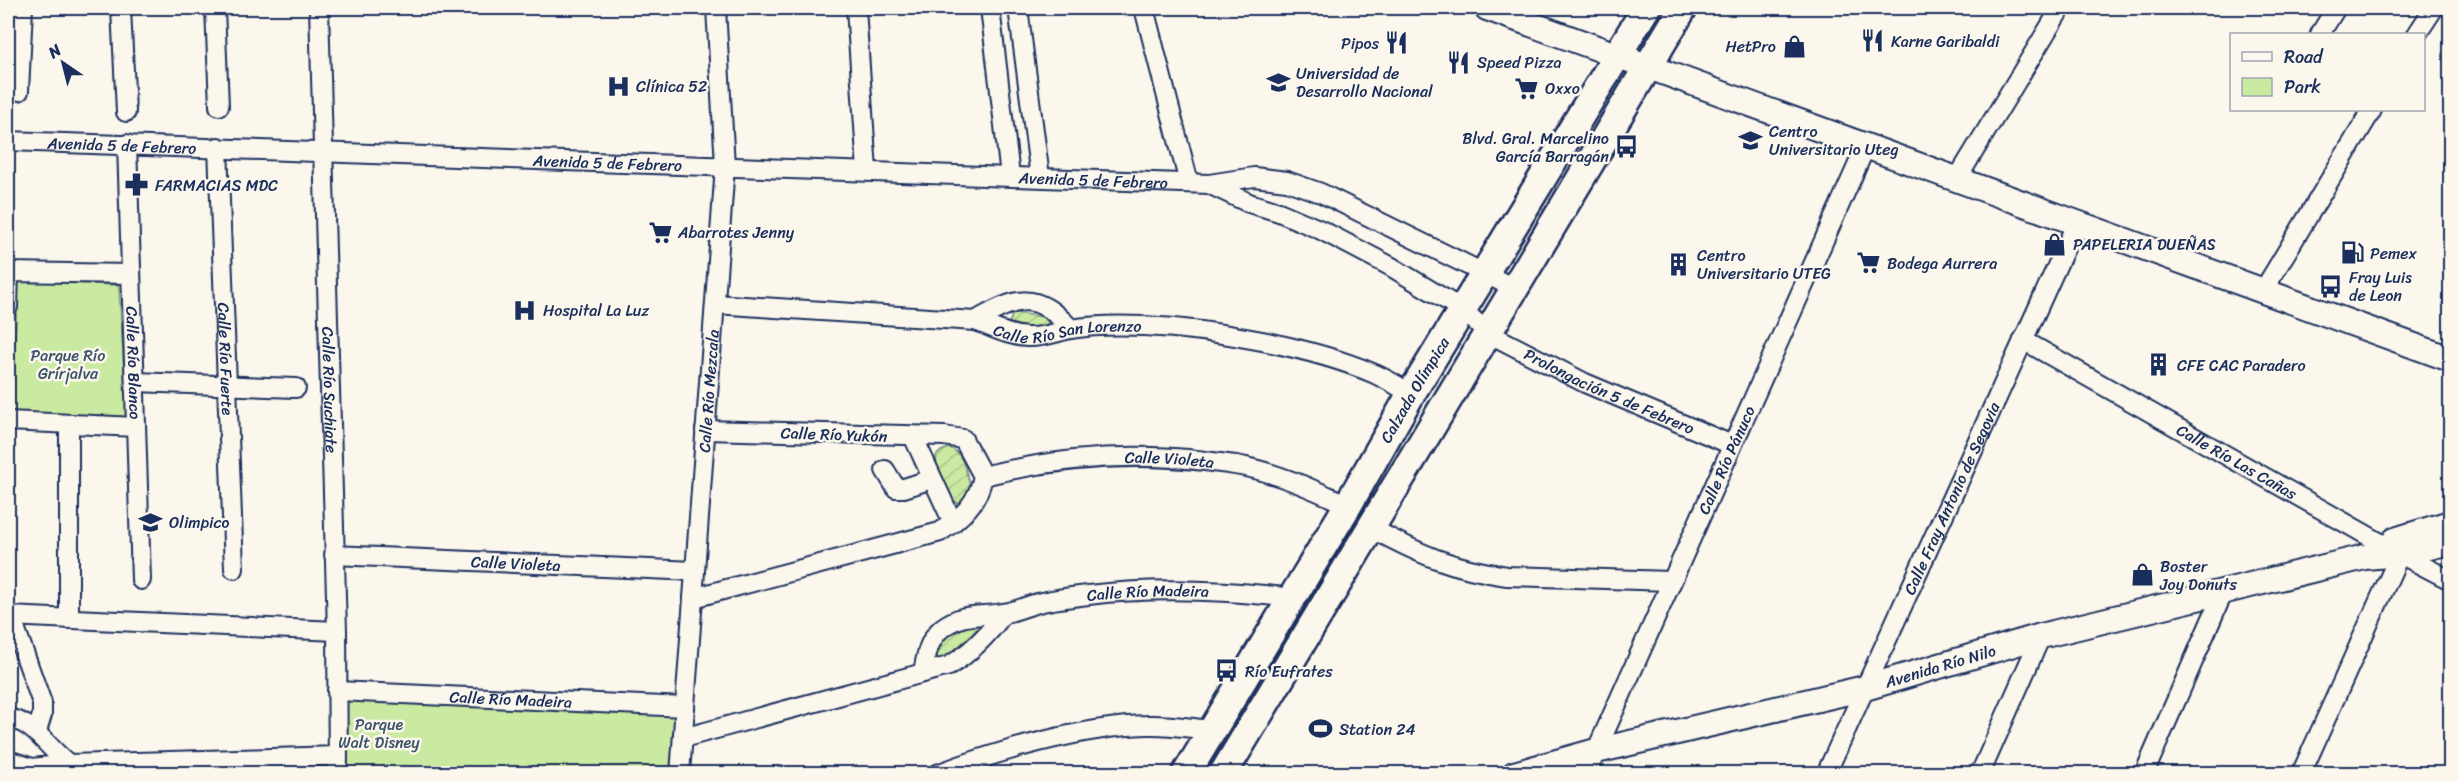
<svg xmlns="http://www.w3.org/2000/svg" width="2458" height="781" font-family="Sriracha,sans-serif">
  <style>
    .park { fill: #cae9a1; stroke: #728c80; stroke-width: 1.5 }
    .garden { fill: url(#garden-furrows); stroke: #728c80; stroke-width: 1.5 }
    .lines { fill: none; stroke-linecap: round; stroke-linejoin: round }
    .street-casing { stroke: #1b2f5e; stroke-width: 22 }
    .secondary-casing { stroke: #1b2f5e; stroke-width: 28 }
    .primary-casing { stroke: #1b2f5e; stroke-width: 32 }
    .street { stroke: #fbf7ec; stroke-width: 18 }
    .secondary { stroke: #fbf7ec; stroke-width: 24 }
    .primary { stroke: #fbf7ec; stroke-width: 27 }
    .labels { text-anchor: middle; stroke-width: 5; stroke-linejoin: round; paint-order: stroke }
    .poi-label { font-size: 16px; fill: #1b2f5e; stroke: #fbf7ec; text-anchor: start }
    .street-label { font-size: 16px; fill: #1b2f5e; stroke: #fbf7ec }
    .park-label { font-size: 16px; fill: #3e546b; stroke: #fbf7ec }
  </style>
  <defs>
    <pattern id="garden-furrows" width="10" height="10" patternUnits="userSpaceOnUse" patternTransform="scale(1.5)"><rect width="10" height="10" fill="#cae9a1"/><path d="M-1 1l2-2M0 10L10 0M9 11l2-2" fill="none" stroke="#adc88d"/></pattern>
  </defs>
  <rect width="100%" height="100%" fill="#fbf7ec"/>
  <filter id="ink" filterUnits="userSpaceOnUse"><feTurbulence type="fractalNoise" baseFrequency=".0167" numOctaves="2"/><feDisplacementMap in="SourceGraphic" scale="12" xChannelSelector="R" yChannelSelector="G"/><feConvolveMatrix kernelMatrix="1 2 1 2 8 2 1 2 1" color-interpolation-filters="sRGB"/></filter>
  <g filter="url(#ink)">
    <path class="park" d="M18 281 119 285 127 422 11 417Z
      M337 691 685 707 680 773H338Z"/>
    <path class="garden" d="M1017 313 1044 317 1048 319 1046 331 1008 327 1012 315Z
      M949 448C964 451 967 476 971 489L965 501 958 503 949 499 936 462V456L941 451Z
      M977 622 986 624 953 657 941 660 936 656V648L945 637Z"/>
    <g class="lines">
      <defs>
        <g id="street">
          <path d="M121 8 126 112"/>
          <path d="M215 8 219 106"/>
          <path id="s1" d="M319 8 337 631 338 774"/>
          <path d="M856 8 867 171"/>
          <path d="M990 8 1010 176"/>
          <path d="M1018 8 1040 177"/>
          <path d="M1144 8 1189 183"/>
          <path d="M2320 34 2336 8"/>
          <path d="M2417 34 2434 8"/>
          <path d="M19 91 23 8"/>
          <path id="s2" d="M8 141 1209 184 1254 177 1287 181 1321 193 1514 288"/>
          <path id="s3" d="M127 144 141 580"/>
          <path id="s4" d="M218 147 234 569"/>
          <path d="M1957 179 2061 8"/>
          <path id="s5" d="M1209 184 1249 203 1279 212 1321 230 1390 266 1463 310 1488 333 1585 383 1732 445"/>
          <path d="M2263 291 2372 110"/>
          <path id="s6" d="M715 304 975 321C992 327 1008 336 1027 337 1043 338 1056 332 1071 329 1094 325 1121 325 1144 326 1214 329 1312 347 1375 374 1388 380 1400 387 1411 394"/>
          <path d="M8 307 9 272 131 274"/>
          <path d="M975 321C1018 297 1035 290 1071 329"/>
          <path id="s7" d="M2023 340 2400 554 2450 580"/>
          <path d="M135 382 296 388"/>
          <path d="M8 421 136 427"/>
          <path d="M69 424V619"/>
          <path d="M913 436 953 523"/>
          <path d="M885 470 896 488H904L932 479"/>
          <path id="s8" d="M983 476C1056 458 1130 452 1205 461 1219 463 1233 464 1246 467 1282 475 1315 490 1348 505"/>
          <path d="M1371 528C1421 555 1451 568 1507 576L1671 581"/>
          <path id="s9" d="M334 555 695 571"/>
          <path d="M693 598 940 532C962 517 978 503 983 476L963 439 944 436 705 430"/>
          <path d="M8 616 337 631"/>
          <path d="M11 616 42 703V715L37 731"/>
          <path id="s10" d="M923 673C926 656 928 640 942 628 963 612 979 617 1003 613 1015 612 1026 606 1038 603 1054 599 1071 597 1088 595 1155 587 1226 590 1293 598"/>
          <path id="s11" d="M337 691 685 707"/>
          <path d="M8 718C36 723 47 748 69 764L338 756"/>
          <path d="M683 738 949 666C972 652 988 635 1004 613"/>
          <path d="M8 760 32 768 69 764"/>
          <path id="s12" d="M680 774 725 166 716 8"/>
          <path d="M937 774C995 752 1085 726 1147 725 1168 724 1190 728 1211 730"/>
          <path id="s13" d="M1586 774 1866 146"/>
          <path id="s14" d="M1826 774 2077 222"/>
          <path d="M1980 774 2041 636"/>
          <path d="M2144 774 2223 593"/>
          <path d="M2301 774 2400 554"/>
        </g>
        <g id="secondary">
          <path d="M1487 8 2450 359"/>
          <path d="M2395 540 2450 523"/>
          <path id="s15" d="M1514 774 1596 751 1865 688 2041 636 2365 557 2400 554 2450 542"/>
        </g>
        <g id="primary">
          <path id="s16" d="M1186 774 1348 505 1411 394 1646 8"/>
          <path d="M1223 774 1683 8"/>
        </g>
      </defs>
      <use href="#street" class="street-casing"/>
      <use href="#secondary" class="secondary-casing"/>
      <use href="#primary" class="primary-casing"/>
      <use href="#street" class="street"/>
      <use href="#secondary" class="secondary"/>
      <use href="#primary" class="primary"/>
    </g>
  </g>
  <defs>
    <symbol id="restaurant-bare" viewBox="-9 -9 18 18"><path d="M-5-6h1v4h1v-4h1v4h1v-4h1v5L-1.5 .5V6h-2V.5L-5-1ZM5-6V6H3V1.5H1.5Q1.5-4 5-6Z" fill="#1b2f5e" stroke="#fbf7ec" stroke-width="2.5" paint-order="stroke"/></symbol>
    <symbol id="shop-bare" viewBox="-9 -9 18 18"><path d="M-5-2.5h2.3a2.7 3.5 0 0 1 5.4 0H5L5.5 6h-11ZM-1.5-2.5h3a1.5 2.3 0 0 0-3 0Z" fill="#1b2f5e" stroke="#fbf7ec" stroke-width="2.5" paint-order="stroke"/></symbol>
    <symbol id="university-bare" viewBox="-9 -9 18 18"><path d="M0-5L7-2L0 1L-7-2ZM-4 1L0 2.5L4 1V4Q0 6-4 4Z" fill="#1b2f5e" stroke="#fbf7ec" stroke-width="2.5" paint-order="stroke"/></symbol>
    <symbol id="hospital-bare" viewBox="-9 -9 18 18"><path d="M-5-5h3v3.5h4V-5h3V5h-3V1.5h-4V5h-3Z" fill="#1b2f5e" stroke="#fbf7ec" stroke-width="2.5" paint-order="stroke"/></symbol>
    <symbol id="supermarket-bare" viewBox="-9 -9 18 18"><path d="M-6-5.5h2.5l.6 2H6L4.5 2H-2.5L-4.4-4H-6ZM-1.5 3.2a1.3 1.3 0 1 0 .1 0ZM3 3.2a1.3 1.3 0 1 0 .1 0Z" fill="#1b2f5e" stroke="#fbf7ec" stroke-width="2.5" paint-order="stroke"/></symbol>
    <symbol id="bus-bare" viewBox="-9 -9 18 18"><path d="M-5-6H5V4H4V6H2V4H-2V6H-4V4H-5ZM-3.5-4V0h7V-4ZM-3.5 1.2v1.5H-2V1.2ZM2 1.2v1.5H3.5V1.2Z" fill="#1b2f5e" stroke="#fbf7ec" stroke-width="2.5" paint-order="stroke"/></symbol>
    <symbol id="pharmacy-bare" viewBox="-9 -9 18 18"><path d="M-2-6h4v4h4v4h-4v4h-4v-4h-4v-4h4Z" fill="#1b2f5e" stroke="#fbf7ec" stroke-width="2.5" paint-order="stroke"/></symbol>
    <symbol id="fuel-bare" viewBox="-9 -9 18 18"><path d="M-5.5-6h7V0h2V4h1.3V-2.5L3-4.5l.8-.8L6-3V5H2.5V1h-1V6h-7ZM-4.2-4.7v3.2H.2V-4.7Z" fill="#1b2f5e" stroke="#fbf7ec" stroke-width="2.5" paint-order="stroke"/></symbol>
    <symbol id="building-bare" viewBox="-9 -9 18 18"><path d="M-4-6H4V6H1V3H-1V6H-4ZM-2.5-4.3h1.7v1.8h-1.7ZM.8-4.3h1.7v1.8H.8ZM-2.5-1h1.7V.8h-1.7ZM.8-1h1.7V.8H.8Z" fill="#1b2f5e" stroke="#fbf7ec" stroke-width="2.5" paint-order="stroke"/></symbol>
    <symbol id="school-bare" viewBox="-9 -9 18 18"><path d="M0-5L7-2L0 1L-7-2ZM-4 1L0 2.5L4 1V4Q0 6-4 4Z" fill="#1b2f5e" stroke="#fbf7ec" stroke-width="2.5" paint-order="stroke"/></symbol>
    <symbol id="stadium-bare" viewBox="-9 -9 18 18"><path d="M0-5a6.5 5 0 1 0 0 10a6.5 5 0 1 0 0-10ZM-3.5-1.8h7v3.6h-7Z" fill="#1b2f5e" stroke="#fbf7ec" stroke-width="2.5" paint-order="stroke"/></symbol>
  </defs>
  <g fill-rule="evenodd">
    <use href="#restaurant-bare" x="1856" y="24" width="33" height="33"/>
    <use href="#restaurant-bare" x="1380" y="26" width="33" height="33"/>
    <use href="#shop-bare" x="1778" y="30" width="33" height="33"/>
    <use href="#restaurant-bare" x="1442" y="46" width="33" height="33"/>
    <use href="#university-bare" x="1262" y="66" width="33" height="33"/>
    <use href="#hospital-bare" x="602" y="70" width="33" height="33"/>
    <use href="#supermarket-bare" x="1510" y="72" width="33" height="33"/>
    <use href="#university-bare" x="1734" y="124" width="33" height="33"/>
    <use href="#bus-bare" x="1610" y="130" width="33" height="33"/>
    <use href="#pharmacy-bare" x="120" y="168" width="33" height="33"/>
    <use href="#supermarket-bare" x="644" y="216" width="33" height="33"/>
    <use href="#shop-bare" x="2038" y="228" width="33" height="33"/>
    <use href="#fuel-bare" x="2336" y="236" width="33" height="33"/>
    <use href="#supermarket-bare" x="1852" y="246" width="33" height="33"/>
    <use href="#building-bare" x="1662" y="248" width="33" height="33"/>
    <use href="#bus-bare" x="2314" y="270" width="33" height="33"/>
    <use href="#hospital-bare" x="508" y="294" width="33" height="33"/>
    <use href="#building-bare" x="2142" y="348" width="33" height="33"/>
    <use href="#school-bare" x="134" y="506" width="33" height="33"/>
    <use href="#shop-bare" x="2126" y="558" width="33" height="33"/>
    <use href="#bus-bare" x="1210" y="654" width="33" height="33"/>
    <use href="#stadium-bare" x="1304" y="712" width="33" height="33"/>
  </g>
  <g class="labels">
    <g class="poi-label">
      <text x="1891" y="47">Karne Garibaldi</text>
      <text x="1379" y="49" text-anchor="end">Pipos</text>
      <text x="1776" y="52" text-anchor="end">HetPro</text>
      <text x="1477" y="68">Speed Pizza</text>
      <text x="1296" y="79">Universidad de<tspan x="1296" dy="18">Desarrollo Nacional</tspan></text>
      <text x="636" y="92">Clínica 52</text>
      <text x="1545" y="94">Oxxo</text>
      <text x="1769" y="137">Centro<tspan x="1769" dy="18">Universitario Uteg</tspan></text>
      <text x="1609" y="144" text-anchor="end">Blvd. Gral. Marcelino<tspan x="1609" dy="18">García Barragán</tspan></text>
      <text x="155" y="191">FARMACIAS MDC</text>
      <text x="678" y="238">Abarrotes Jenny</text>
      <text x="2073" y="250">PAPELERIA DUEÑAS</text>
      <text x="2370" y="259">Pemex</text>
      <text x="1697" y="261">Centro<tspan x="1697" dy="18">Universitario UTEG</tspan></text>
      <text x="1887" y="269">Bodega Aurrera</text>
      <text x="2349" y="283">Fray Luis<tspan x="2349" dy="18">de Leon</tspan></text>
      <text x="543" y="316">Hospital La Luz</text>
      <text x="2177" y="371">CFE CAC Paradero</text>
      <text x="169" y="528">Olimpico</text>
      <text x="2160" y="572">Boster<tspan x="2160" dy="18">Joy Donuts</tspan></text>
      <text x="1245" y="677">Río Eufrates</text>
      <text x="1339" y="735">Station 24</text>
    </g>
    <g class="street-label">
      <text dy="6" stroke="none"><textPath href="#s2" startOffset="114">Avenida 5 de Febrero</textPath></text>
      <text dy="6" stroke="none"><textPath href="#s2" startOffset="600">Avenida 5 de Febrero</textPath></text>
      <text dy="6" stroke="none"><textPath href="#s2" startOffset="1086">Avenida 5 de Febrero</textPath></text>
      <text dy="6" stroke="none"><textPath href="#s6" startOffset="356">Calle Río San Lorenzo</textPath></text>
      <text dy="6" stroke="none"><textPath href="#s4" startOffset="212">Calle Río Fuerte</textPath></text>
      <text dy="6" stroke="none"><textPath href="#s3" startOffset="219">Calle Río Blanco</textPath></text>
      <text dy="6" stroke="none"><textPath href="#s1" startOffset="382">Calle Río Suchiate</textPath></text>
      <text dy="6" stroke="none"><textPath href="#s16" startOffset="447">Calzada Olímpica</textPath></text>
      <text dy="6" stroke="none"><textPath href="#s5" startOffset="453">Prolongación 5 de Febrero</textPath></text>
      <text dy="6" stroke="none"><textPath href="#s12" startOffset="384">Calle Río Mezcala</textPath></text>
      <text transform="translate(834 434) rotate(2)" y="6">Calle Río Yukón</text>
      <text dy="6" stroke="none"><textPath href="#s8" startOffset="188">Calle Violeta</textPath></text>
      <text dy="6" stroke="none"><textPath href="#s13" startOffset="344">Calle Río Pánuco</textPath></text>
      <text dy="6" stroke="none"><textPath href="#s7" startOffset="246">Calle Río Las Cañas</textPath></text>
      <text dy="6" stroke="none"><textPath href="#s14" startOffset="303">Calle Fray Antonio de Segovia</textPath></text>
      <text dy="6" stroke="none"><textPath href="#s9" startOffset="182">Calle Violeta</textPath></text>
      <text dy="6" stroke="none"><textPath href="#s10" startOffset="261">Calle Río Madeira</textPath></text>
      <text dy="6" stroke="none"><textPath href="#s15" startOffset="440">Avenida Río Nilo</textPath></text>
      <text dy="6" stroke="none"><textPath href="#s11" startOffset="174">Calle Río Madeira</textPath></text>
    </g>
    <g class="park-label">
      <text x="68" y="361">Parque Río<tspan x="68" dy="18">Grírjalva</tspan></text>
      <text x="379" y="730">Parque<tspan x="379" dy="18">Walt Disney</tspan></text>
    </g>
  </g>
  <rect width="2458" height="781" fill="none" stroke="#fbf7ec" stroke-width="30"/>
  <rect x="15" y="15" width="2428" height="751" fill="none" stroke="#1b2f5e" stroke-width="2" filter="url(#ink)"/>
  <rect x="2230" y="33" width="195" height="78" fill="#fbf7ec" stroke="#a1a7b3" stroke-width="1.5"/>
  <rect x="2242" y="52" width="30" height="9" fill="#fbf7ec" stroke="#a1a7b3" stroke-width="1.5"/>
  <text x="2284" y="63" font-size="18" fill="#1b2f5e">Road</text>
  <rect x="2242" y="78" width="30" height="18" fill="#cae9a1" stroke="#a1a7b3" stroke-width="1.5"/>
  <text x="2284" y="93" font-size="18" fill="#1b2f5e">Park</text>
  <g transform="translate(63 63) rotate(325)" stroke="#fbf7ec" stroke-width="4.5" paint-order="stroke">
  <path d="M0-4.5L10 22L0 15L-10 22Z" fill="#1b2f5e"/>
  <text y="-9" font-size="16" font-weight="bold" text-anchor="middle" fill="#1b2f5e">N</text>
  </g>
</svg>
